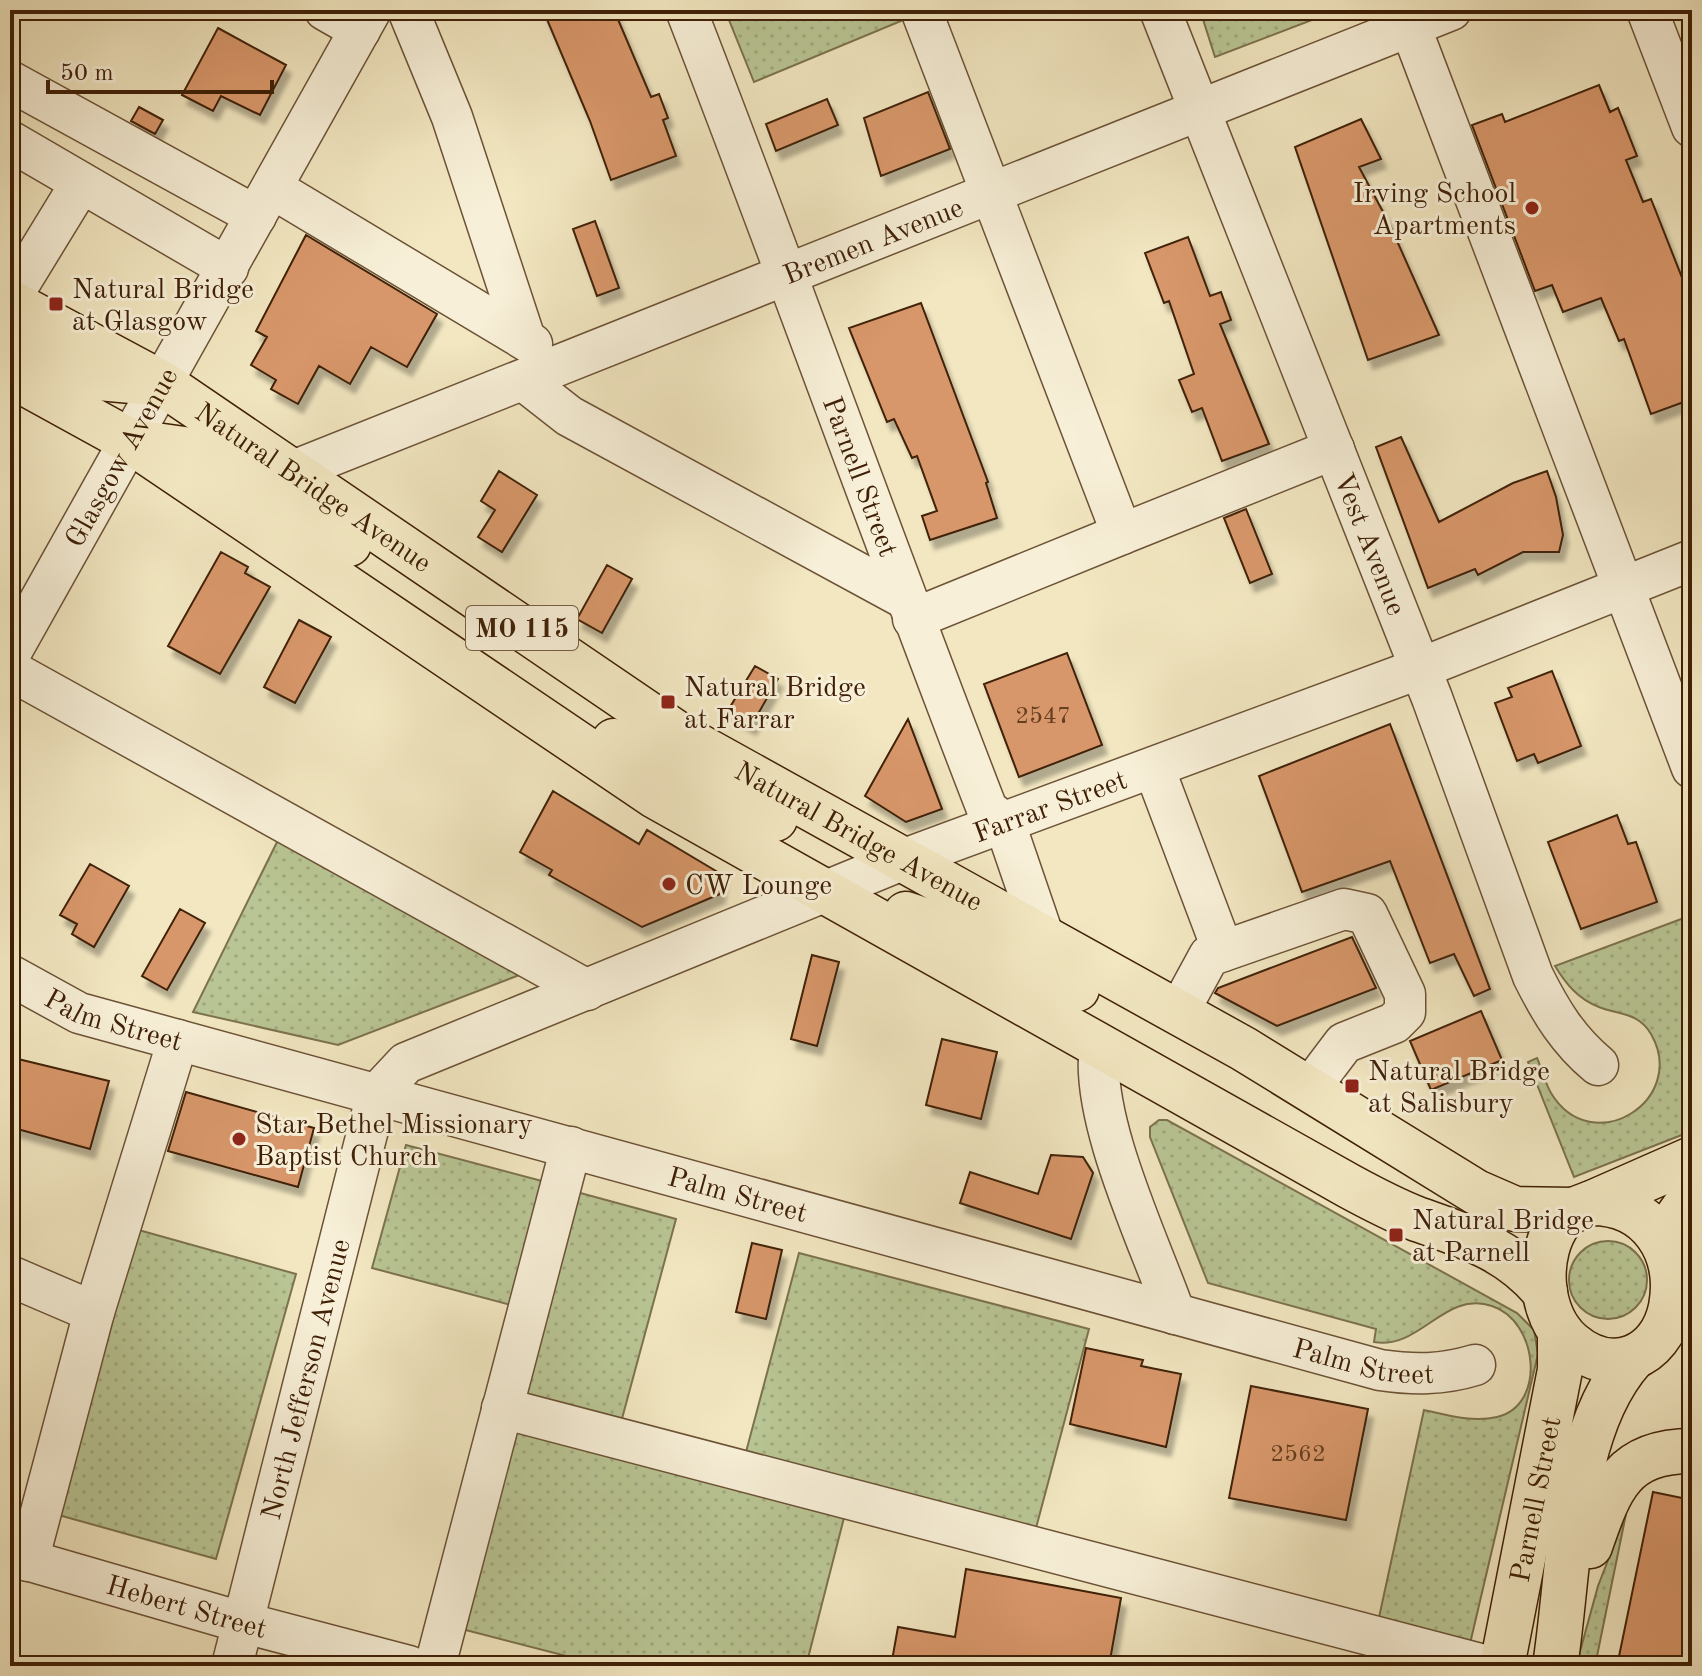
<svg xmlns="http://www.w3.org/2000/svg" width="1702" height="1676" font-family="'Old Standard TT',serif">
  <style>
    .grass { fill: url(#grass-dots); stroke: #7c724e; stroke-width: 2 }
    .building { fill: #d8976b; stroke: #3f2007; stroke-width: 2; filter: url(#shadow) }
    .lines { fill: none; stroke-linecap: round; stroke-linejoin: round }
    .minor-casing { stroke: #6c5236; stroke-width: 43 }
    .major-casing { stroke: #3f2007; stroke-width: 47 }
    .minor { stroke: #f7efd7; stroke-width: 40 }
    .major { stroke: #f2e7c1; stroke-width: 44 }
    .poi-dot { fill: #8f2418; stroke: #f7efd7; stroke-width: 3 }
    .labels { text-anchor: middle; stroke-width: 6; stroke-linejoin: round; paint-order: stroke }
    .number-label { font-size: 24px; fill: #653e20 }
    .shield { fill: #f7efd7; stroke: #765e45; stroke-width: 2 }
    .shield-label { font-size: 26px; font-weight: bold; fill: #3f2007 }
    .poi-label { font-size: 28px; fill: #3f2007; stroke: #f7efd7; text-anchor: start }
    .street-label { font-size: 28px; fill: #3f2007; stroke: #f7efd7 }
  </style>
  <defs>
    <pattern id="grass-dots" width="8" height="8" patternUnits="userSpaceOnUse" patternTransform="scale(2)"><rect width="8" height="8" fill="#b9c594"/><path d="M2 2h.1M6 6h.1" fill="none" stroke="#a0a97e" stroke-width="1.8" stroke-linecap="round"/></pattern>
    <filter id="shadow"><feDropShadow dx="5" dy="9" stdDeviation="2" flood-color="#0004"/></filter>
  </defs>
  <rect width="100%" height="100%" fill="#f2e7c1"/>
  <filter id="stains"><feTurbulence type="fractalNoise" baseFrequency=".0025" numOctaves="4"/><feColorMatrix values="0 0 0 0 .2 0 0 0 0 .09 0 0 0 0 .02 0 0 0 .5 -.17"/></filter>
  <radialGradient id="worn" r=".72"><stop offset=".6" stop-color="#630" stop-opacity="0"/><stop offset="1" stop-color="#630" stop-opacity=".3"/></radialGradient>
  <path class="grass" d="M725 10H910L913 16 754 82Z
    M1200 10H1338L1215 57Z
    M282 832 527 972 338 1045 193 1012Z
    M1692 915V1131L1574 1177 1528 1062 1537 1058C1542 1069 1545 1083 1551 1093 1592 1161 1689 1100 1651 1034 1638 1012 1619 1015 1599 1007 1578 999 1566 984 1555 966Z
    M1159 1120H1167L1517 1313 1534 1330 1538 1354 1469 1648 1378 1622 1424 1410C1447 1415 1473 1423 1497 1417 1547 1405 1538 1321 1492 1306 1444 1290 1421 1350 1374 1342L1376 1329 1208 1283 1150 1137V1127Z
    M406 1145 557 1185 522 1308 372 1268Z
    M573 1191 676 1219 620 1426 518 1398Z
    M135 1229 296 1274 216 1559 55 1514Z
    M1569 1280a39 39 0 1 1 78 0a39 39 0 1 1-78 0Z
    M799 1253 1089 1329 1036 1528 746 1452Z
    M516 1420 846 1510 806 1666H605L458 1628Z
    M1626 1514 1595 1666H1576L1598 1586Z"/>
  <path class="building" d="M543 10H614L651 97 659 94 668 118 663 120 676 156 611 180 590 121Z
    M218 28 286 65 260 115 221 96 213 111 182 95Z
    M1599 85 1610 112 1618 108 1637 156 1626 160 1643 202 1651 199 1692 303V399L1651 414 1624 339 1619 341 1601 298 1563 312 1552 285 1535 291 1472 125 1502 114 1505 122Z
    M928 92 950 149 881 176 864 118Z
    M827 99 838 125 776 151 766 124Z
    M139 107 163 120 155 134 131 121Z
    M1361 119 1381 159 1359 167 1389 223 1439 335 1368 360 1295 147Z
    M595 221 619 288 597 296 573 229Z
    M306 235 437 314 407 367 371 347 350 384 319 366 298 404 271 389 276 380 251 365 267 337 256 331Z
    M1188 237 1210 296 1221 292 1231 320 1220 324 1269 444 1222 461 1202 408 1192 412 1179 380 1194 374 1169 301 1164 303 1145 253Z
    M921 303 988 482 986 483 997 518 930 540 922 516 937 511 917 456 912 458 894 419 887 422 849 328Z
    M1401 437 1439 522 1513 483 1547 471 1556 497 1563 535 1559 552H1523L1478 575 1475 569 1428 588 1376 447Z
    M499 471 537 495 502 552 478 537 495 510 481 501Z
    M1246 509 1272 574 1250 583 1224 518Z
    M221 552 248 567 245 573 270 587 220 674 168 646Z
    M607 565 632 579 602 633 577 619Z
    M299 620 331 637 295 703 264 687Z
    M1067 653 1102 745 1019 777 984 684Z
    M755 666 778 679 751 726 727 712Z
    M1552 671 1581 746 1538 763 1534 754 1517 761 1495 703 1512 697 1508 688Z
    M908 719 942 809 906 822 865 796Z
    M1390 724 1490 989 1474 996 1454 954 1430 963 1390 861 1302 892 1259 776Z
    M553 791 639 844 647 830 721 874 720 894 642 927 549 875 552 870 520 852Z
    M1617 815 1628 844 1636 842 1657 902 1581 929 1548 842Z
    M90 864 129 886 94 947 72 934 77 924 60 915Z
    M180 909 205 923 167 990 142 976Z
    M1352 937 1376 988 1277 1026 1215 993 1218 988Z
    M812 955 839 962 817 1046 791 1039Z
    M1481 1011 1502 1060 1431 1090 1410 1041Z
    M942 1039 997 1052 981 1119 926 1105Z
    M18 1059 109 1081 90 1149 10 1127V1087Z
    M186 1092 314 1128 298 1187 168 1151Z
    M1051 1155 1083 1157 1093 1173 1071 1239 960 1203 970 1172 1038 1194Z
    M752 1243 782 1250 766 1319 736 1312Z
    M1086 1348 1143 1360 1141 1366 1181 1374 1166 1447 1070 1424Z
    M1251 1386 1368 1409 1346 1520 1229 1498Z
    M1653 1492 1692 1500V1666H1617Z
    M966 1569 1121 1598 1109 1666H891L898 1627 955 1637Z"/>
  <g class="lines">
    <defs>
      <g id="minor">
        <path d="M325 10 360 30"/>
        <path d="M408 10 452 117 525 339"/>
        <path id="s1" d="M686 10C789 275 884 544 987 809L1005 824 1044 938"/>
        <path d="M921 10 1122 534 1334 449"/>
        <path id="s2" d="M1160 10 1432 698 1533 976C1551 1012 1568 1040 1598 1065"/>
        <path d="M1404 10 1692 768"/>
        <path d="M1647 10 1692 127"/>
        <path d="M10 81 256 216"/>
        <path d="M10 141 228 268"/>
        <path d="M272 188 532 344"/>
        <path d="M10 299 81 183"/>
        <path d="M523 380 569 416 906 599"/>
        <path id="s3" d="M293 471 1451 10"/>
        <path d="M913 619 1122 534"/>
        <path id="s4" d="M10 654 371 10"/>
        <path d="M10 670 587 990"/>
        <path d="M1154 768 1223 951"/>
        <path id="s5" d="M10 975 79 1013 1380 1370C1414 1375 1442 1375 1475 1365"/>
        <path d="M1178 1013 1209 956 1344 909 1367 914 1405 994V1012L1394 1023 1344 1043 1310 1088"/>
        <path d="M1100 1046C1089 1118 1150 1243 1175 1314"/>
        <path d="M10 1276 94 1312"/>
        <path d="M502 1408 1488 1666"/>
        <path id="s6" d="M10 1555 241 1622 409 1666"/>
        <path d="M28 1561 94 1312 178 1040"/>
        <path id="s7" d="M232 1666 377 1094 406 1063 902 860 1421 668 1692 560"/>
        <path d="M435 1666 571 1147"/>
      </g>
      <g id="major">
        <path id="s8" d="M10 302 163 384 682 737 1244 1049 1476 1192 1515 1209 1573 1210"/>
        <path d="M10 340 77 376 143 382"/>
        <path d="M10 375 130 441 655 796 1349 1186C1371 1198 1394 1210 1417 1219 1468 1237 1509 1249 1545 1292"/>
        <path d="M141 443 205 452 349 544"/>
        <path d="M614 741 775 819"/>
        <path d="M906 914 975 937 1077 989"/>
        <path d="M1592 1203C1650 1203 1681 1252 1671 1307 1661 1358 1612 1378 1571 1343 1538 1315 1535 1253 1561 1220 1569 1210 1581 1207 1592 1203Z"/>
        <path d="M1592 1203 1692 1159"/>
        <path d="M1667 1251 1676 1219 1692 1196"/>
        <path d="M1590 1546C1610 1488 1622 1451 1692 1451"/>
        <path id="s9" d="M1502 1666 1560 1370V1331"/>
        <path d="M1555 1666C1570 1572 1567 1431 1633 1358"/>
      </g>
    </defs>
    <use href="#minor" class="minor-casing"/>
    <use href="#major" class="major-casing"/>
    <use href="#minor" class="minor"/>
    <use href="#major" class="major"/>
  </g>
  <g class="poi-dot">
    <circle cx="1532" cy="208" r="8"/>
    <rect x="48" y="296" width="16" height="16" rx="4"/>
    <rect x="660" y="694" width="16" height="16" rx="4"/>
    <circle cx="669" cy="884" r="8"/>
    <rect x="1344" y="1078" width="16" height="16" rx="4"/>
    <circle cx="239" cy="1139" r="8"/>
    <rect x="1388" y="1227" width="16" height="16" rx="4"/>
  </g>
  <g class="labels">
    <g class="number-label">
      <text x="1043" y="723">2547</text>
      <text x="1298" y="1461">2562</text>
    </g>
    <rect class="shield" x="466" y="606" width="112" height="44" rx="6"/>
    <g class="shield-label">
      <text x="522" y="637">MO 115</text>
    </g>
    <g class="poi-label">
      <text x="1516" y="202" text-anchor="end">Irving School<tspan x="1516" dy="32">Apartments</tspan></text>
      <text x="72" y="298">Natural Bridge<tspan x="72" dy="32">at Glasgow</tspan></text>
      <text x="684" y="696">Natural Bridge<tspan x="684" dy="32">at Farrar</tspan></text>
      <text x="685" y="894">CW Lounge</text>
      <text x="1368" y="1080">Natural Bridge<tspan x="1368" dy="32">at Salisbury</tspan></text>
      <text x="255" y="1133">Star Bethel Missionary<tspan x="255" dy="32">Baptist Church</tspan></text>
      <text x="1412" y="1229">Natural Bridge<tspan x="1412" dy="32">at Parnell</tspan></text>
    </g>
    <g class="street-label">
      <text dy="10" stroke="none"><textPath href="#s3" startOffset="624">Bremen Avenue</textPath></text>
      <text dy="10" stroke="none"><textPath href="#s4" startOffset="226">Glasgow Avenue</textPath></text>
      <text dy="10" stroke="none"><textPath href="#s1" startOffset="498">Parnell Street</textPath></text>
      <text dy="10" stroke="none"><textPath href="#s8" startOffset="356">Natural Bridge Avenue</textPath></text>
      <text dy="10" stroke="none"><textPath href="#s2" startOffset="574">Vest Avenue</textPath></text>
      <text dy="10" stroke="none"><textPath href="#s7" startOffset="1326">Farrar Street</textPath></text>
      <text dy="10" stroke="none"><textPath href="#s8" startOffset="1004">Natural Bridge Avenue</textPath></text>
      <text dy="10" stroke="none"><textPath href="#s5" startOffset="114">Palm Street</textPath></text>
      <text dy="10" stroke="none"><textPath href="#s5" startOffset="762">Palm Street</textPath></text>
      <text dy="10" stroke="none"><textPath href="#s5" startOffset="1410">Palm Street</textPath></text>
      <text dy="10" stroke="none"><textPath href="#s7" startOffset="296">North Jefferson Avenue</textPath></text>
      <text dy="10" stroke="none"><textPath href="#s9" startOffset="170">Parnell Street</textPath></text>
      <text dy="10" stroke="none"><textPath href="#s6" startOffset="184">Hebert Street</textPath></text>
    </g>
  </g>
  <rect width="1702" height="1676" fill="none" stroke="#f2e7c1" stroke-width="40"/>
  <rect x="12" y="12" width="1678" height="1652" fill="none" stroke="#3f2007" stroke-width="4"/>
  <rect x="20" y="20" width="1662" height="1636" fill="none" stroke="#3f2007" stroke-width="2"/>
  <path d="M48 80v12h224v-12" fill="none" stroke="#3f2007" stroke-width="4"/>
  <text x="60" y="80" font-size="24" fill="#3f2007" stroke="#f7efd7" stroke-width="6" paint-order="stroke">50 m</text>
  <rect width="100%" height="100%" filter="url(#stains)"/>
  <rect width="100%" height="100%" fill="url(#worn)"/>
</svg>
